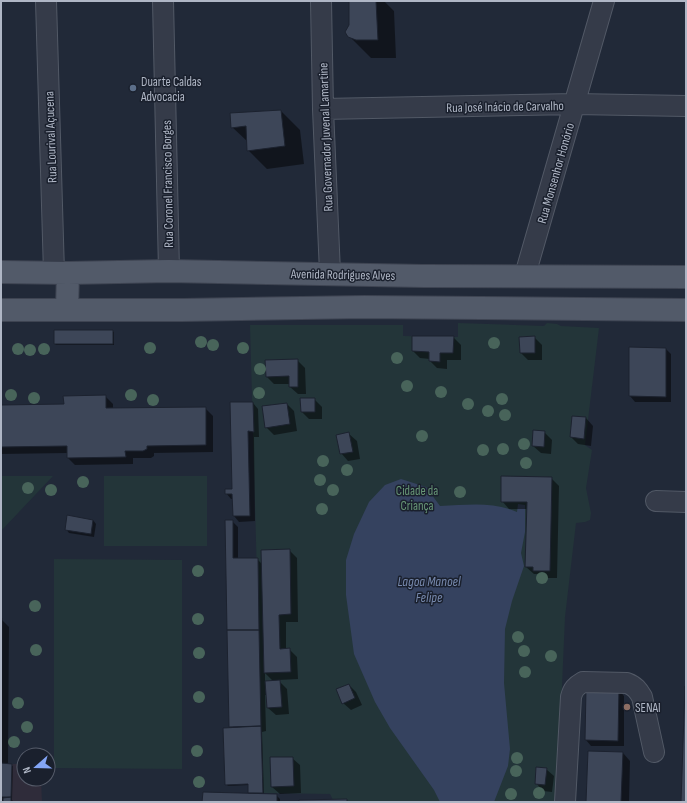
<svg xmlns="http://www.w3.org/2000/svg" width="687" height="803" font-family="'Sofia Sans Condensed',sans-serif">
  <style>
    .medical { fill: #2f2c3a }
    .green { fill: #233539 }
    .water { fill: #35425f }
    .shadow { fill: #0007; fill-rule: evenodd }
    .building { fill: #3d4658; stroke: #1c222f }
    .lines { fill: none; stroke-linecap: round; stroke-linejoin: round }
    .minor-casing { stroke: #525966; stroke-width: 22 }
    .major-casing { stroke: #3e4452; stroke-width: 24 }
    .minor { stroke: #353b49; stroke-width: 20 }
    .major { stroke: #525a69; stroke-width: 22 }
    .tree { fill: #48645a }
    .service-dot { fill: #5c6f8a; stroke: #1a202d; stroke-width: 1.5 }
    .education-dot { fill: #8d6e63; stroke: #1a202d; stroke-width: 1.5 }
    .labels { text-anchor: middle; stroke-width: 3; stroke-linejoin: round; paint-order: stroke }
    .poi-label { font-size: 13px; fill: #afb6c5; stroke: #1a202d; text-anchor: start }
    .street-label { font-size: 13px; fill: #afb6c5; stroke: #1a202d }
    .park-label { font-size: 13px; fill: #679576; stroke: #1a202d }
    .water-label { font-size: 14px; font-style: italic; fill: #7789ad; stroke: #1a202d }
  </style>
  <rect width="100%" height="100%" fill="#212938"/>
  <path class="medical" d="M12 764H24V779H41L42 802H119H11Z"/>
  <path class="green" d="M458 323 544 326 547 323 557 324 561 326 599 328 585 445 592 450 586 488 591 513 590 520 585 522 576 523 565 617 557 802H334L330 794 263 793 250 325H403V336L458 337Z
    M1 476H53L1 531Z
    M104 476H207V546H104Z
    M54 559 182 560V769L54 768Z"/>
  <path class="water" d="M401 479 426 487 440 506C467 505 492 501 517 512L518 504 525 505V532L521 553 524 566 512 601 505 629 504 683 510 749 508 766 494 802H440L434 790 390 728 375 702 354 654 346 595V560L354 534 369 502 385 485Z"/>
  <path class="shadow" d="M350 1H384L394 11 396 58H371L349 36Z
    M281 111 300 130 304 164 267 169 248 150V142L232 127Z
    M112 331 114 332V345H56L55 344Z
    M453 337 461 345V360H447V369L437 368 430 361V359L420 358 413 351Z
    M534 337 542 345V360H528L521 353Z
    M666 349 671 354V402H635L630 396Z
    M297 360 305 368 306 394H298L290 387V384H274L267 377Z
    M105 396 113 404V409L205 408 213 416V452L154 453V456L151 458H133V464L75 465 68 458V453L1 454V406L65 405Z
    M314 399 322 407V419H309L302 412Z
    M253 403 258 409 259 437H254L255 521 239 522 234 516 233 499H231L226 493 233 490Z
    M287 404 294 411 297 431 274 435 266 427Z
    M573 417 586 418 593 426 591 446 578 444 571 437Z
    M544 432 552 440 551 454 541 453 533 446Z
    M349 434 357 441 360 459 348 461 341 453Z
    M551 478 559 486 557 578H542L538 574H534L526 567 528 509H509L502 501Z
    M93 520 96 524 94 537 69 533 66 529Z
    M232 521 238 527V559H257L262 564 289 550 297 558 298 622H286V650H290L297 657 298 679 278 680 287 689 289 714 276 715 268 708 267 695H265L266 731 262 732 264 795H276L280 799V802H203L251 794 249 793V785L228 786 226 784 231 728 230 727ZM265 673 274 682H265Z
    M1 619 9 627 8 765 13 766 12 800 14 802H1V799H3L1 797Z
    M349 685 356 692 362 705 351 710 343 703Z
    M619 690 624 696V746H591L586 740Z
    M686 698V802H682Z
    M623 753 630 761 629 802H587Z
    M292 758 300 765 301 793 280 794 272 787Z
    M546 769 554 776 552 792 543 791 536 783Z"/>
  <path class="building" d="M349 1H376L378 40H356L348 37 345 32 349 25Z
    M281 110 285 146 247 151 246 126 231 128 230 113Z
    M54 330H113V344H54Z
    M412 336H454L453 353H440V362L429 361V352L412 351Z
    M535 336V353H520L519 337Z
    M629 347 666 348V397L629 396Z
    M298 359V387H289V376L266 377 265 360Z
    M106 395V408L206 407V445L147 446V449L143 451H125L126 457 67 458V446L1 447V405L64 404 63 396Z
    M300 398H315V412H301Z
    M230 402H253L254 432 248 431 250 516H233L232 494H225V489H232Z
    M287 403 290 424 265 428 262 406Z
    M572 416 586 417 584 439 570 437Z
    M533 430 545 431 544 447 532 446Z
    M349 432 353 452 340 454 336 435Z
    M501 476 552 477 550 571H533V567H525L527 502H501Z
    M67 515 93 520 91 534 65 530Z
    M225 520H233V558H258L259 630H227Z
    M290 549 291 614 279 615 280 649 290 648 291 672 264 673 261 550Z
    M1 618H2L1 763Z
    M227 630H259L261 726 229 727Z
    M280 680 282 707 267 708 265 681Z
    M349 684 355 698 342 704 336 689Z
    M685 686 686 802H681Z
    M586 689H619L618 741 585 740Z
    M261 726 263 793H248V784L225 785 223 728Z
    M588 751 623 752 621 802H586Z
    M270 757H293L294 786 271 787Z
    M1 763 12 764 11 797H1Z
    M536 767 547 768 545 785 535 784Z
    M203 792 277 794V802H202Z
    M11 797V802H3V798Z
    M347 799V802H299V800Z
    M83 801 137 802H83Z
    M83 801V802H32H42Z"/>
  <g class="lines">
    <defs>
      <path id="minor" d="M46 1 54 273
        M163 1 169 271
        M321 1 323 109 330 273
        M323 109 575 104 686 106
        M525 275 604 1
        M656 501 686 502
        M565 802 571 697C573 689 576 686 583 682L627 683C635 686 638 690 642 697L654 752"/>
      <path id="major" d="M1 272 68 273 169 271 423 276 686 277
        M67 309 68 273
        M1 310H183L364 307 686 310"/>
    </defs>
    <use href="#minor" class="minor-casing"/>
    <use href="#major" class="major-casing"/>
    <use href="#minor" class="minor"/>
    <use href="#major" class="major"/>
  </g>
  <g class="tree">
    <circle cx="201" cy="342" r="6"/>
    <circle cx="494" cy="343" r="6"/>
    <circle cx="213" cy="345" r="6"/>
    <circle cx="150" cy="348" r="6"/>
    <circle cx="243" cy="348" r="6"/>
    <circle cx="18" cy="349" r="6"/>
    <circle cx="44" cy="349" r="6"/>
    <circle cx="30" cy="350" r="6"/>
    <circle cx="397" cy="358" r="6"/>
    <circle cx="260" cy="369" r="6"/>
    <circle cx="407" cy="386" r="6"/>
    <circle cx="441" cy="392" r="6"/>
    <circle cx="259" cy="393" r="6"/>
    <circle cx="11" cy="395" r="6"/>
    <circle cx="131" cy="395" r="6"/>
    <circle cx="34" cy="398" r="6"/>
    <circle cx="502" cy="399" r="6"/>
    <circle cx="153" cy="400" r="6"/>
    <circle cx="468" cy="404" r="6"/>
    <circle cx="488" cy="411" r="6"/>
    <circle cx="505" cy="415" r="6"/>
    <circle cx="422" cy="436" r="6"/>
    <circle cx="524" cy="444" r="6"/>
    <circle cx="503" cy="449" r="6"/>
    <circle cx="483" cy="450" r="6"/>
    <circle cx="323" cy="461" r="6"/>
    <circle cx="526" cy="463" r="6"/>
    <circle cx="347" cy="470" r="6"/>
    <circle cx="320" cy="480" r="6"/>
    <circle cx="83" cy="482" r="6"/>
    <circle cx="28" cy="488" r="6"/>
    <circle cx="51" cy="490" r="6"/>
    <circle cx="333" cy="490" r="6"/>
    <circle cx="460" cy="492" r="6"/>
    <circle cx="322" cy="509" r="6"/>
    <circle cx="198" cy="571" r="6"/>
    <circle cx="542" cy="578" r="6"/>
    <circle cx="35" cy="606" r="6"/>
    <circle cx="198" cy="619" r="6"/>
    <circle cx="518" cy="637" r="6"/>
    <circle cx="36" cy="650" r="6"/>
    <circle cx="524" cy="651" r="6"/>
    <circle cx="199" cy="653" r="6"/>
    <circle cx="551" cy="656" r="6"/>
    <circle cx="525" cy="672" r="6"/>
    <circle cx="199" cy="697" r="6"/>
    <circle cx="18" cy="703" r="6"/>
    <circle cx="27" cy="727" r="6"/>
    <circle cx="14" cy="742" r="6"/>
    <circle cx="197" cy="751" r="6"/>
    <circle cx="517" cy="758" r="6"/>
    <circle cx="516" cy="771" r="6"/>
    <circle cx="199" cy="782" r="6"/>
    <circle cx="539" cy="793" r="6"/>
    <circle cx="511" cy="794" r="6"/>
  </g>
  <circle class="service-dot" cx="133" cy="88" r="4"/>
  <circle class="education-dot" cx="627" cy="707" r="4"/>
  <g class="labels">
    <g class="poi-label">
      <text x="141" y="86">Duarte Caldas<tspan x="141" dy="15">Advocacia</tspan></text>
      <text x="635" y="712">SENAI</text>
    </g>
    <g class="street-label">
      <text transform="translate(505 106) rotate(-1)" y="5">Rua José Inácio de Carvalho</text>
      <text transform="translate(50 137) rotate(-92)" y="5">Rua Lourival Açucena</text>
      <text transform="translate(325 137) rotate(-92)" y="5">Rua Governador Juvenal Lamartine</text>
      <text transform="translate(555 173) rotate(-74)" y="5">Rua Monsenhor Honório</text>
      <text transform="translate(167 184) rotate(-91)" y="5">Rua Coronel Francisco Borges</text>
      <text transform="translate(343 274) rotate(1)" y="5">Avenida Rodrigues Alves</text>
    </g>
    <g class="park-label">
      <text x="417" y="495">Cidade da<tspan x="417" dy="15">Criança</tspan></text>
    </g>
    <g class="water-label">
      <text x="429" y="586">Lagoa Manoel<tspan x="429" dy="16">Felipe</tspan></text>
    </g>
  </g>
  <rect width="687" height="803" fill="none" stroke="#afb6c5" stroke-width="4"/>
  <g transform="translate(36 767) rotate(250)"><circle r="19" fill="#1a202d" stroke="#565c6a"/>
  <path d="M0-3L7 15L0 10L-7 15Z" fill="#83a5f6"/>
  <text y="-6" font-size="11" font-weight="bold" text-anchor="middle" fill="#afb6c5">N</text>
  </g>
</svg>
